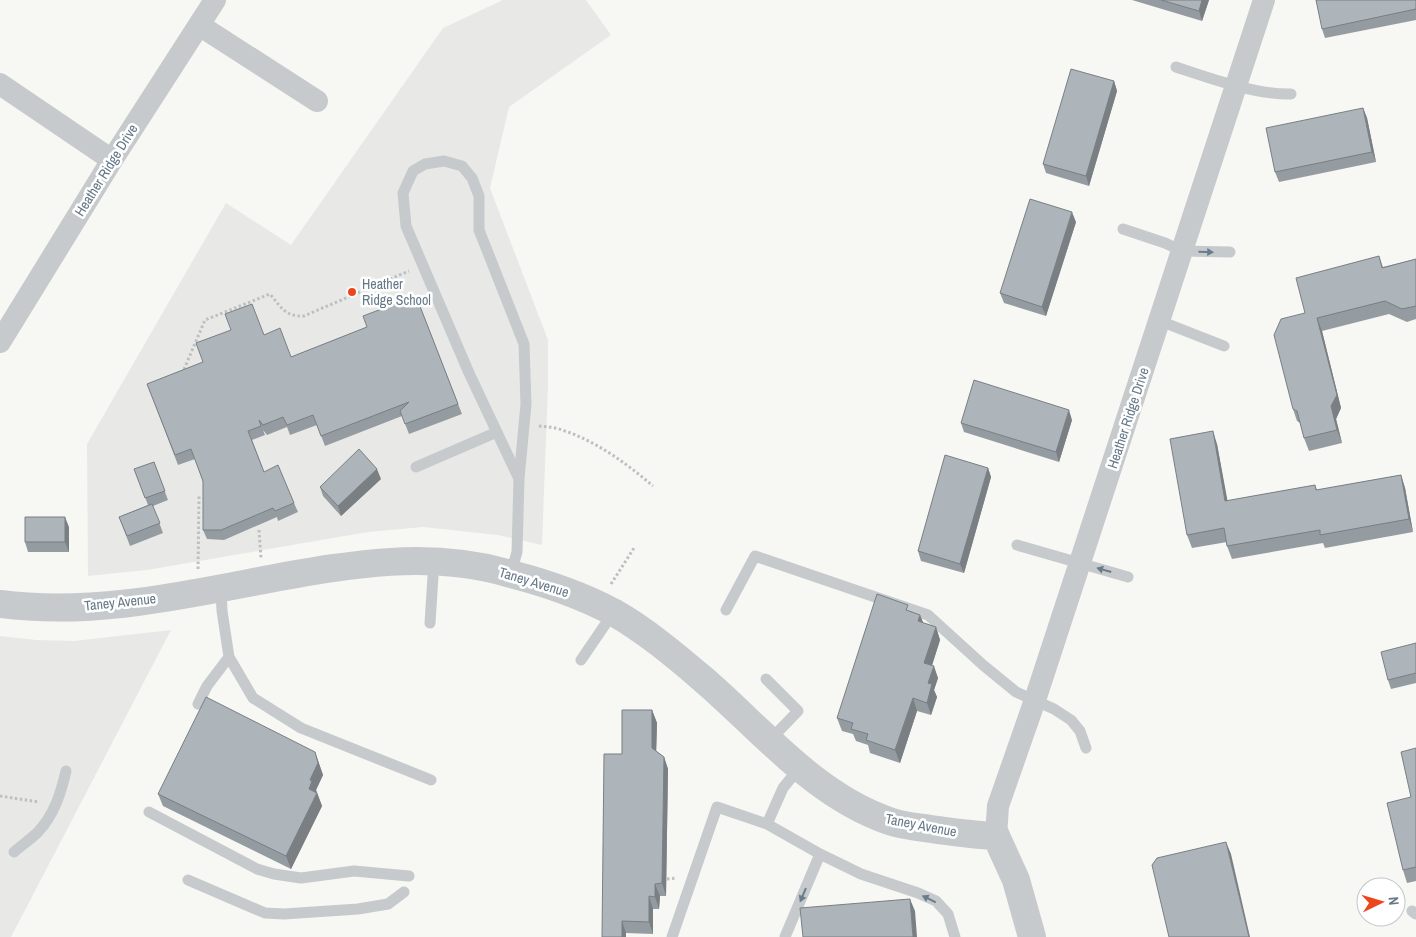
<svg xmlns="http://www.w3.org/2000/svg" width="1416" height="937" font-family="'Archivo Narrow',sans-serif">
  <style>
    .built { fill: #e8e9e7 }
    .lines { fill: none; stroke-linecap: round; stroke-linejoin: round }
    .path { stroke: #bdc0c2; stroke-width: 3; stroke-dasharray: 2.5 2.5; stroke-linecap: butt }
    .service { stroke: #c6cacd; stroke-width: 11 }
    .minor { stroke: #c6cacd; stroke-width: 22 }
    .tertiary { stroke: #c6cacd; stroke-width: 28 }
    .wall { fill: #959ca1 }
    .shaded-wall { fill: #797f83 }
    .building { fill: #adb5bb; stroke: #797f83 }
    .oneway { fill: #697c8a }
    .poi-dot { fill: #ee461c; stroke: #fff; stroke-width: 2 }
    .labels { text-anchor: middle; stroke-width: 5; stroke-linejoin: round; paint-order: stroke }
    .street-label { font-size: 14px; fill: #647887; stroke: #fff }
    .poi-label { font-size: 14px; fill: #647887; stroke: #fff; text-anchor: start }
  </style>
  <rect width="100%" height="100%" fill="#f7f7f3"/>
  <path class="built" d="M503 0H586L611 35 509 107 490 188 548 340V386L542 545 498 535 423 527 368 532 147 570 88 576 87 444 226 203 291 245 443 28Z
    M171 630 11 937H0V636L36 640 74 641Z"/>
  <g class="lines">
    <path class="path" d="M182 374 205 320 270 294C281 307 285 317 304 316L409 271
      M539 426C547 427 555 427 562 430 596 441 626 463 653 486
      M259 530 261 558
      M198 569 199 495
      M611 584 634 548
      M0 796 39 802
      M667 879 676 878"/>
    <path class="service" d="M1176 67C1209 78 1256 95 1291 94
      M1123 229 1165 243 1182 251 1230 252
      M1160 321 1224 346
      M416 467 497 432
      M1017 545 1128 577
      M511 573 517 552 519 479 526 404 524 344 479 230V196L472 178 462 166 444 161 425 164 413 171 403 193 406 226 469 373 519 479
      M221 589 222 611 229 657 253 698 301 728 431 780
      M726 610 755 556 928 615 983 665 1016 692 1054 709 1071 720 1080 731 1086 748
      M430 623 434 561
      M581 660 613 613
      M766 679 798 711 770 740
      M198 704 207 686 229 657
      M149 812 257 869 274 874 301 878 354 871 409 876
      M767 824 783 788 800 767
      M14 852C22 845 31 839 38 832 54 815 61 793 66 771
      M188 880 265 913 284 914 358 909 388 904 404 892
      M1412 911 1416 914
      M672 937 717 807 767 824 820 854
      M785 937 820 854 861 874 918 893 936 901 948 914 955 937"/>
    <path class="minor" d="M199 25 317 101
      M0 84 112 160
      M0 342 112 160 215 0
      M996 836 998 806 1035 700 1264 0"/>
    <path class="tertiary" d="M0 604C90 616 181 596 269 579 352 564 429 550 511 574 546 583 581 595 613 612 645 630 676 656 704 680 762 730 814 795 889 821 902 826 918 827 931 829 953 832 974 835 996 836
      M996 836 1016 880 1032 937"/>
  </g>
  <path class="wall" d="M1132 0H1209L1202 21Z
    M1416 0V20L1325 38 1322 29Z
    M1114 81 1117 91 1089 186 1046 173 1043 164Z
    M1363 108 1367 118 1376 162 1279 182 1275 172Z
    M1076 222 1046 316 1004 303 1000 293Z
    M1379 256 1383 267 1416 259V319L1407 322 1389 314 1322 331 1341 408 1336 419 1342 443 1309 451 1304 438 1300 423 1297 421 1293 409 1305 313Z
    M416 296 462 414 409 434 402 416 325 446 317 425 290 435 287 427 267 435 263 430 265 435 252 440 264 472 294 503 298 512 278 521 277 517 224 540 207 539 203 530V482L195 459 178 465 147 384 203 362 264 335 291 357 367 327Z
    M1072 420 1059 462 964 432 961 423Z
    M1217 444 1227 501 1315 485 1317 490 1401 475 1405 488 1413 532 1325 548 1323 543 1232 559 1227 546V542L1192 548 1187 535Z
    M154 462 168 500 153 506 163 533 130 546 119 517 148 505 134 469Z
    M988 468 991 477 964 573 921 561 918 551Z
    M381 479 341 516 323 496 320 487Z
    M69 527V552H28L25 542Z
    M910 611 920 615 923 623 936 627 940 640 932 665 938 678 934 690 937 697 931 715 917 711 900 763 870 753 868 745 856 741 853 734 842 731 837 718Z
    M1416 643V683L1391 689 1388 680Z
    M652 710 657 723 656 751 664 757 668 769 666 896H660L659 909H653V934L626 933V937H602L622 754Z
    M1416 748V881L1407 883 1403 870Z
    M315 752 323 775 316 790 322 806 291 869 163 806 158 794Z"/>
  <path class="shaded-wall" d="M1202 0H1209L1202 21 1199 11Z
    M1114 81 1117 91 1089 186 1086 176Z
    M1363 108 1367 118 1376 162 1372 152Z
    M1072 212 1076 222 1046 316 1042 307Z
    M1317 318 1322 331 1341 408 1336 419 1342 443 1337 430 1331 406Z
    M1069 410 1072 420 1059 462 1056 452Z
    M1213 431 1217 444 1230 514 1225 501Z
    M988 468 991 477 964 573 960 564Z
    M377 469 381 479 341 516 338 506Z
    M1401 475 1405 488 1413 532 1409 519Z
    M65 517 69 527V552L65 542Z
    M920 615 925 627 918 621Z
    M936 627 940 640 929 675 924 663Z
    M934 666 938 678 934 690 937 697 931 715 927 703 928 683Z
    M913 698 917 711 900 763 895 750Z
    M652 710 657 723 656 760 652 748Z
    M315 752 323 775 316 790 322 806 291 869 286 856 309 789Z
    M664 757 668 769 666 896 662 883Z
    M1226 842 1231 854 1250 937H1249Z
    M655 884 660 896 659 909 655 897Z
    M649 896 653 909V934L649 922Z
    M910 899 915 911 917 937H913Z
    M622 921 626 933V937H622Z"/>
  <path class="building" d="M1161 0H1202L1199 11Z
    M1316 0H1416V9L1322 29Z
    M1071 69 1114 81 1086 176 1043 164Z
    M1363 108 1372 152 1275 172 1266 128Z
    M1030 199 1072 212 1042 307 1000 293Z
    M1379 256 1382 268 1416 259V306L1402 309 1385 301 1317 318 1337 395 1331 406 1337 430 1304 438 1297 411 1293 409 1274 335 1281 319 1305 313 1296 278Z
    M416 296 458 404 405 424 400 411 409 402 321 436 313 415 287 425 283 417 263 425 259 420 261 426 248 431 264 472 278 465 294 503 275 511 273 508 221 530H203V481L191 449 175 455 147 384 203 362 196 343 231 330 225 314 252 304 264 335 280 328 291 357 367 327 363 316Z
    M974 380 1069 410 1056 452 961 423Z
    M1213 431 1225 501 1315 485 1316 490 1401 475 1409 519 1320 535V530L1227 546 1224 528 1187 535 1170 439Z
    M359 449 377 469 338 506 320 487Z
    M945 455 988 468 960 564 918 551Z
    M154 462 165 491 145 498 134 469Z
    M152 504 160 523 127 536 119 517Z
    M25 517H65V542H25Z
    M877 594 908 605 906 610 920 615 918 621 936 627 924 663 934 666 928 683 932 684 927 703 913 698 895 750 866 740 868 734 851 729 853 723 837 718Z
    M1416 643V673L1388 680 1381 652Z
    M206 697 315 752 318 763 310 780 312 781 309 789 317 793 286 856 158 794Z
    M622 710H652V748L664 757 662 883 655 884V897L649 896V922L622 921V937H602L604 754H622Z
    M1416 748V867L1403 870 1387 803 1411 797 1401 752Z
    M1226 842 1249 937H1169L1152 865 1157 858Z
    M910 899 913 937H803L800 908Z"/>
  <defs><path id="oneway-solid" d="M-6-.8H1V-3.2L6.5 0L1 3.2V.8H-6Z" transform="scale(1.25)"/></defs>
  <g class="oneway">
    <use href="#oneway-solid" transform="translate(1206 252) rotate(1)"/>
    <use href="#oneway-solid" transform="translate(1104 570) rotate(-164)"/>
    <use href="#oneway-solid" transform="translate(803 895) rotate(113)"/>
    <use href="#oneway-solid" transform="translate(929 899) rotate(-154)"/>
  </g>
  <circle class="poi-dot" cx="352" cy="292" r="5"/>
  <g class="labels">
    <g class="street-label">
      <text transform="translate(106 170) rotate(-58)" y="5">Heather Ridge Drive</text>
      <text transform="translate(1128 418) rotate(-72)" y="5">Heather Ridge Drive</text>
      <text transform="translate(534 582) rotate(17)" y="5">Taney Avenue</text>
      <text transform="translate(120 602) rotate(-6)" y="5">Taney Avenue</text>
      <text transform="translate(921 825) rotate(11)" y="5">Taney Avenue</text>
    </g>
    <g class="poi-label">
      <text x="362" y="289">Heather<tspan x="362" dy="16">Ridge School</tspan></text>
    </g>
  </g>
  <g transform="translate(1381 902) rotate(85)"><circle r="24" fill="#ffffff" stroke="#c1c9cf"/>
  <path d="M0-4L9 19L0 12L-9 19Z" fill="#ee461c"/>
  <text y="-8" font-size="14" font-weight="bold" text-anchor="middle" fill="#647887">N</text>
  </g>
</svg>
